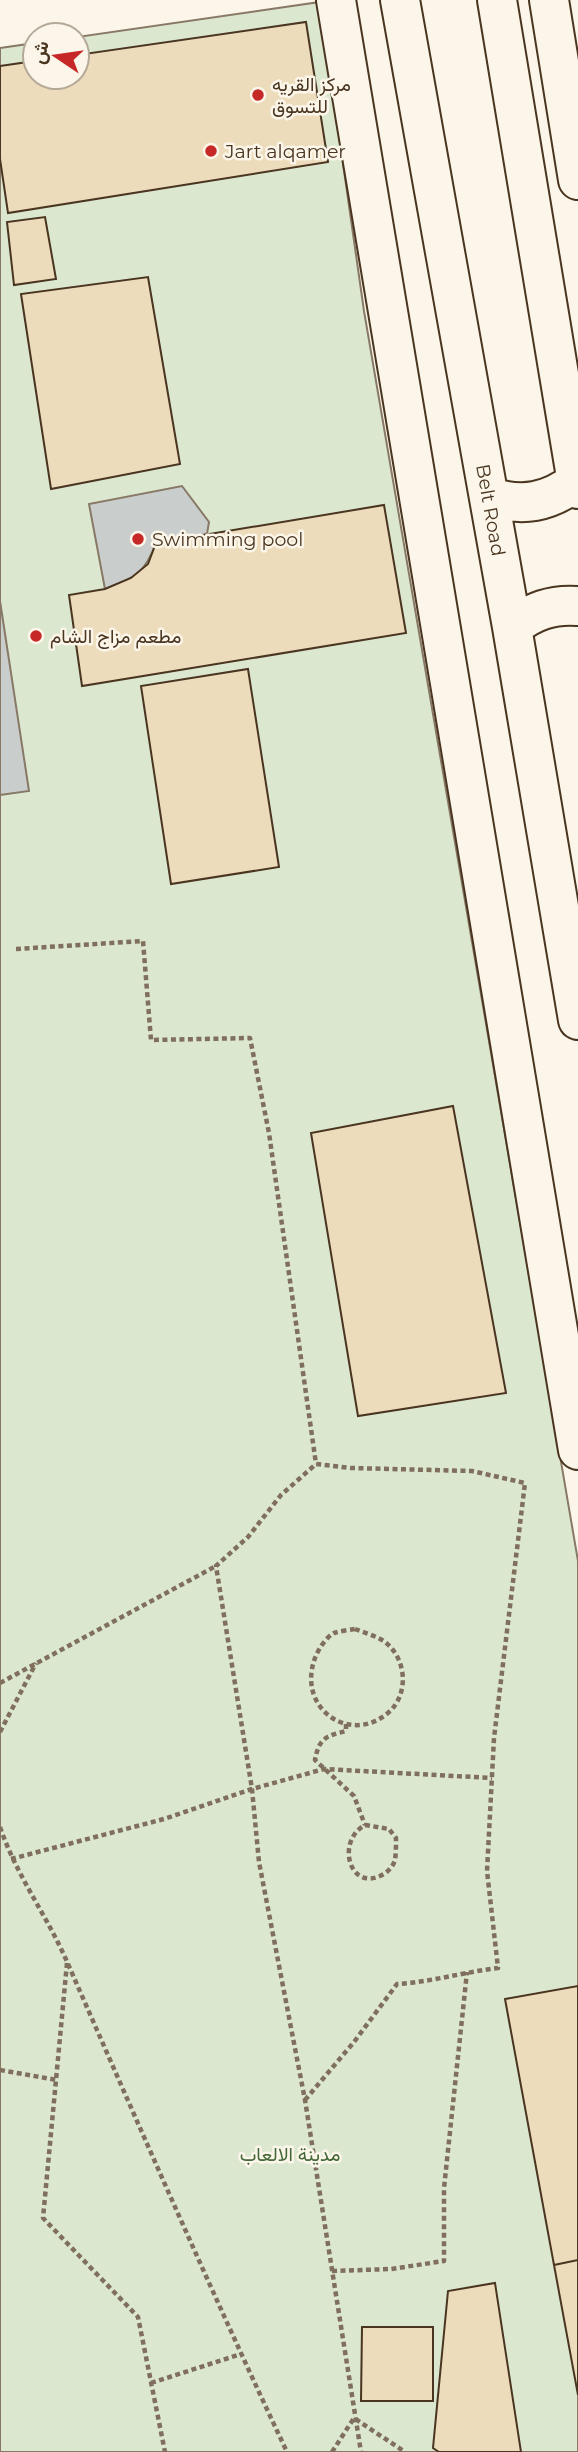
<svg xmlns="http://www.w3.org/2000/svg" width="578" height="2452" font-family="Montserrat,Vazirmatn,sans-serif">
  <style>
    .green { fill: #dce7d0; stroke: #887966; stroke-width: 2 }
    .water { fill: #c9cecd; stroke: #887966; stroke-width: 2 }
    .building { fill: #ecdcbc; stroke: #4a3520; stroke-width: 2 }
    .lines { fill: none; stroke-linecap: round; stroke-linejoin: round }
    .secondary-casing { stroke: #4a3520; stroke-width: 42 }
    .primary-casing { stroke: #4a3520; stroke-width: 42 }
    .path { stroke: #7f6f5c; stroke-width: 4.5; stroke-dasharray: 5 3.5; stroke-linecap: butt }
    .secondary { stroke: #fbf6e9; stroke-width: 38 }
    .primary { stroke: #fbf6e9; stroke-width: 38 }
    .poi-dot { fill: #c62828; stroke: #fbf6e9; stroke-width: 2.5 }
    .labels { text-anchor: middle; stroke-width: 5; stroke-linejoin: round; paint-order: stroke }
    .poi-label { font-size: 19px; fill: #4a3520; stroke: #fbf6e9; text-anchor: start }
    .street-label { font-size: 19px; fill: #4a3520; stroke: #fbf6e9 }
    .park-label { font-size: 19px; fill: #436837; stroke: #fbf6e9 }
  </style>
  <rect width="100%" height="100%" fill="#fbf6e9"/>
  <path class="green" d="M320 2 364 311 578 1561V2452H0V48L35 43V77H77V37Z"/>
  <path class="water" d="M182 486 209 522 207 534 156 543C144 575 135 577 105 589L89 504Z
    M0 601 29 791 0 795Z"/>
  <path class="building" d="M306 22 328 162 8 213 0 159V66L35 61V77H77V55Z
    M45 217 56 279 14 285 7 222Z
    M148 277 180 464 51 489 21 294Z
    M384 505 406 633 82 686 69 595 105 589 131 578 148 564 156 543Z
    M248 669 279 867 171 884 141 686Z
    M453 1106 506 1393 358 1416 311 1133Z
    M578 1986V2260L554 2265 505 1999Z
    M578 2260V2395L554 2265Z
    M495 2283 521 2452H439L433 2448 448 2291Z
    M362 2327H433V2401H361Z"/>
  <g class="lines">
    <defs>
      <path id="secondary" d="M549 0 578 180"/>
      <path id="primary" d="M336 0 578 1450
        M400 0 512 627 578 1020
        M497 0 578 489
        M489 497C523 507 548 503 577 481
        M512 627C533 611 552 604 578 606"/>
    </defs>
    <use href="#secondary" class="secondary-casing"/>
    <use href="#primary" class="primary-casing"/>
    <path class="path" d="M16 949 143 941 151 1040 250 1038 269 1133 316 1464
      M355 1629C365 1633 377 1636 385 1642 407 1659 409 1694 389 1712 351 1746 296 1709 315 1658 318 1650 326 1637 334 1633 340 1631 349 1630 355 1629Z
      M0 1683 216 1566
      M346 1724V1731C326 1736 319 1738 315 1760L354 1796 365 1825
      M0 1732 36 1663
      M365 1825 389 1829 396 1838C396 1845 396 1853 395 1860 393 1867 387 1873 380 1876 349 1890 336 1841 365 1825Z
      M0 1827C17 1877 48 1917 68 1964 140 2128 211 2291 287 2452
      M11 1859 164 1819 252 1789 324 1769 492 1778
      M67 1963 43 2218 138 2317 165 2452
      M0 2070 57 2080
      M305 2100 354 2042 397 1984C431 1982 464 1972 498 1968L487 1871 494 1738 525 1483 472 1471 351 1468 316 1464 281 1495 248 1537 216 1566 252 1789 259 1862 305 2100 361 2452
      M332 2271 391 2269 444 2261V2188L467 1972
      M151 2383 241 2354
      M332 2452 354 2418 405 2452"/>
    <use href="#secondary" class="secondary"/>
    <use href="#primary" class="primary"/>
  </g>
  <g class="poi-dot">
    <circle cx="258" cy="95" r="7"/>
    <circle cx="211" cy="151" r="7"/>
    <circle cx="138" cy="539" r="7"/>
    <circle cx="36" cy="636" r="7"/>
  </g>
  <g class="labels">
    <g class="poi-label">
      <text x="272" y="91">مركز القريه<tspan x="272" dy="22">للتسوق</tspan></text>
      <text x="225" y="158">Jart alqamer</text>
      <text x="152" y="546">Swimming pool</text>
      <text x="50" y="643">مطعم مزاج الشام</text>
    </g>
    <g class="street-label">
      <text transform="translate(491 510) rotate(80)" y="7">Belt Road</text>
    </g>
    <g class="park-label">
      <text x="290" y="2161">مدينة الالعاب</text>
    </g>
  </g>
  <g transform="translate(56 56) rotate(283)"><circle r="33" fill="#fbf6e9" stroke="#b4a999" stroke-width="2"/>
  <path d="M0-5L12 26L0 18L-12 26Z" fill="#c62828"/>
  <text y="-10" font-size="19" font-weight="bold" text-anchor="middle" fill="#4a3520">ش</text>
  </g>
</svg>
